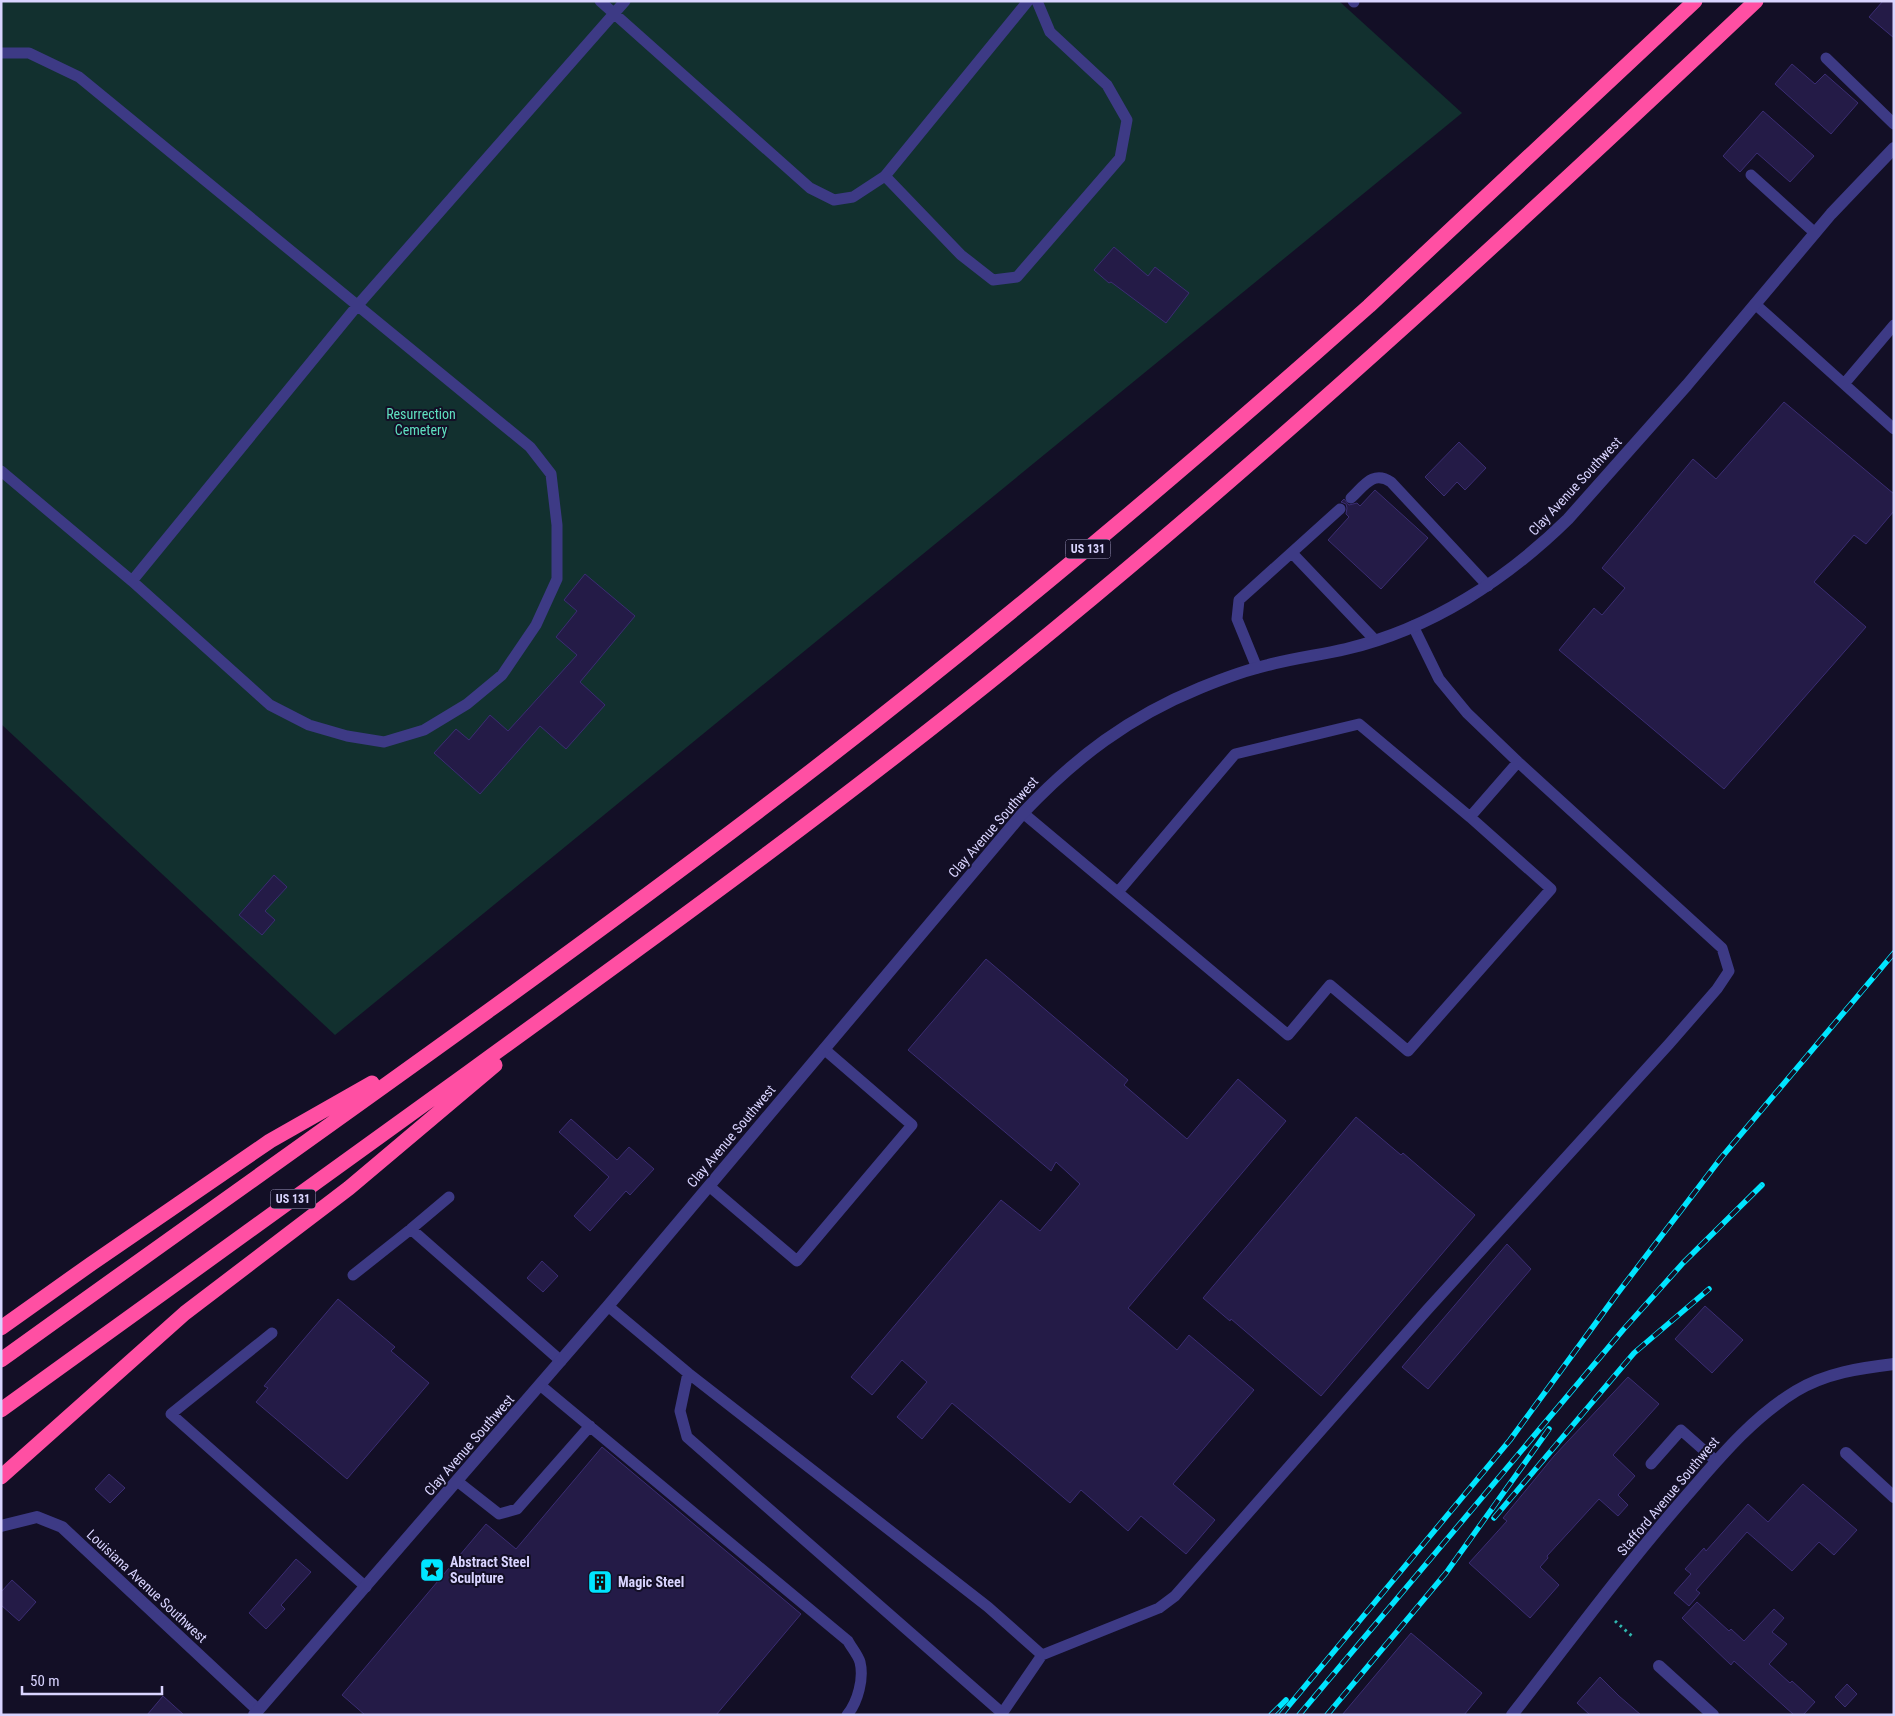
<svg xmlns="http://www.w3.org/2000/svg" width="1895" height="1716" font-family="'Roboto Condensed',sans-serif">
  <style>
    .green { fill: #12302f }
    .building { fill: #241b47; stroke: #3b2d73 }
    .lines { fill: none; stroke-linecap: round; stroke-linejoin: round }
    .path { stroke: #2fb8b0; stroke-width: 3; stroke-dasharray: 2.5 4; stroke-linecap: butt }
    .service { stroke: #3d3a85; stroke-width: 11 }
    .minor { stroke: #3d3a85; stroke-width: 12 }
    .tertiary { stroke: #3d3a85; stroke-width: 12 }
    .motorway { stroke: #ff4fa3; stroke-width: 15 }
    .rail-casing { stroke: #00e5ff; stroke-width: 5.5 }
    .rail { stroke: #130f26; stroke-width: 4; stroke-dasharray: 11; stroke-linecap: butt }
    .labels { text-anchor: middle; stroke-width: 4; stroke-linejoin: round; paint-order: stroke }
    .shield { fill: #130f26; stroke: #9e99be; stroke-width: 1 }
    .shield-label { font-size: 12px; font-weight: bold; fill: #d9d4ff }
    .park-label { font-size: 14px; fill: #5fe0c0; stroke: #130f26 }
    .street-label { font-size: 14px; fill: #d9d4ff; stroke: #130f26 }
    .poi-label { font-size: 14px; font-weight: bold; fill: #d9d4ff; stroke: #130f26; text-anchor: start }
  </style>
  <rect width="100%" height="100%" fill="#130f26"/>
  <path class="green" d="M1 1H1339L1462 113 335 1035 1 724Z"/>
  <path class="building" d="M1883 1H1894V38L1869 17Z
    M1792 64 1815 84 1825 74 1858 103 1831 134 1775 84Z
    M1763 111 1814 156 1790 182 1757 153 1740 172 1723 156Z
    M1114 247 1148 276 1155 267 1189 293 1166 323 1111 282 1109 283 1094 270Z
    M1784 402 1894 494V511L1866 544 1854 535 1814 582 1866 627 1724 789 1559 650 1594 608 1602 615 1625 588 1602 568 1693 459 1716 479Z
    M1459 442 1486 468 1465 490 1457 482 1444 496 1425 477Z
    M1375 490 1428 538 1381 589 1328 540 1349 517 1346 514 1347 508 1346 504 1341 502 1344 499 1349 505 1357 503 1360 506Z
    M585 574 635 616 580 682 605 705 566 749 540 726 480 794 434 753 456 729 469 740 490 715 508 731 577 655 556 637 577 611 564 600Z
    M274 875 287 887 265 911 275 920 262 935 239 915Z
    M986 959 1128 1080 1124 1085 1187 1139 1238 1079 1286 1121 1128 1308 1177 1350 1189 1335 1254 1390 1173 1484 1215 1520 1186 1554 1141 1516 1128 1531 1081 1490 1070 1503 952 1403 922 1439 897 1417 927 1382 902 1360 872 1395 851 1377 1001 1200 1040 1231 1080 1184 1056 1162 1051 1171 908 1050Z
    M1356 1117 1401 1155 1403 1153 1475 1215 1321 1396 1231 1319 1230 1321 1203 1298Z
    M571 1119 617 1160 629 1147 654 1169 630 1195 626 1191 590 1231 574 1216 609 1177 559 1132Z
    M1507 1244 1531 1269 1428 1389 1402 1367Z
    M542 1261 558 1276 543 1292 527 1278Z
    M338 1299 395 1347 391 1351 429 1383 347 1479 256 1402 268 1388 264 1386Z
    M1705 1306 1743 1340 1712 1373 1675 1339Z
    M1628 1377 1659 1404 1613 1455 1635 1476 1618 1495 1628 1505 1618 1516 1599 1499 1547 1556 1548 1558 1540 1567 1559 1585 1530 1618 1469 1563 1507 1521 1503 1518 1554 1456Z
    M602 1447 801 1614 716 1715H365L342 1695 486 1524 516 1549Z
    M109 1474 125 1488 110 1503 95 1489Z
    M1803 1484 1857 1530 1834 1555 1819 1542 1792 1571 1747 1532 1696 1590 1700 1593 1689 1606 1674 1593 1691 1574 1685 1569 1704 1548 1706 1551 1748 1504 1768 1522Z
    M296 1559 311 1572 281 1605 285 1609 266 1629 249 1613Z
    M12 1580 36 1602 19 1621 1 1605V1592Z
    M1697 1602 1729 1631 1731 1629 1744 1641 1774 1609 1784 1618 1772 1632 1787 1644 1769 1664 1790 1683 1792 1681 1815 1702 1803 1715H1794L1734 1661 1731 1665 1682 1618Z
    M1411 1633 1482 1693 1464 1715H1342Z
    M1600 1677 1619 1696 1641 1715H1590L1577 1703Z
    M1847 1684 1857 1694 1845 1707 1835 1697Z
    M163 1696 184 1715H147Z"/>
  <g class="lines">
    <path class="path" d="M1615 1621 1633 1637"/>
    <path class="service" d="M600 1 810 188 834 200 853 197 885 176 1028 1
      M1353 1 1354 2
      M1 53H29L79 77 530 447 551 474 557 525V579L536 625 502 675 467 704 424 730 384 742 347 736 309 725 270 705 132 581 1 471
      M1826 58 1894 124
      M1751 175 1815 233
      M885 176 961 255 993 280 1017 277 1120 158 1127 120 1107 85 1050 32 1037 1
      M1755 304 1844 384 1894 325
      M1844 384 1894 429
      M1351 498C1364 486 1373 470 1391 482L1488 586
      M1292 553 1375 640
      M132 581 357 306 625 1
      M1257 668 1237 619 1239 600 1340 509
      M1023 813 1288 1035 1330 985 1408 1051 1551 889 1470 817
      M1118 892 1235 754 1359 724 1470 817 1518 762
      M709 1186 797 1261 912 1125 824 1049
      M411 1229 449 1197
      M353 1275 411 1229 561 1361
      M608 1306 688 1373 680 1411 687 1437 1002 1713
      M272 1333 171 1414 366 1587
      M688 1373 988 1607 1042 1655 1001 1715
      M540 1385 848 1641C851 1647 858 1655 860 1662 864 1678 858 1702 847 1715
      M1651 1464 1681 1430 1716 1461
      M457 1481 499 1514 517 1509 590 1426
      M1042 1655 1159 1608 1175 1596 1427 1310 1669 1044 1717 989 1729 971 1722 948 1518 762 1467 713 1439 679 1413 626"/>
    <path class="minor" d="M1846 1453 1894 1497
      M1 1526 37 1517 62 1527 258 1710
      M1659 1666 1713 1715"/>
    <path class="tertiary" d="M254 1715 608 1306 1023 813C1076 757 1129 717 1200 688 1222 679 1246 670 1268 665 1294 658 1320 655 1346 649 1431 629 1507 579 1568 519L1687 385 1831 214 1894 148
      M1512 1715C1570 1641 1625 1566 1687 1495 1720 1457 1752 1418 1796 1391 1826 1373 1860 1368 1894 1364"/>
    <path class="motorway" d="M1 1328 91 1264 270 1141 372 1083
      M1 1360C255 1177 511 999 760 810 970 651 1172 481 1369 306L1695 1
      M1 1410C157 1298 313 1185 469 1072 668 928 867 784 1056 628 1298 429 1528 216 1756 1
      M1 1477 185 1313 349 1188 495 1065"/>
    <defs>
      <path id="rail" d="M1494 1518 1634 1353 1709 1289
        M1271 1715 1286 1700
        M1281 1715 1510 1440 1617 1294 1721 1158 1894 953
        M1299 1715 1623 1330 1683 1263 1762 1185
        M1327 1715 1446 1573 1549 1429"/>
    </defs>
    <use href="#rail" class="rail-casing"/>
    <use href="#rail" class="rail"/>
  </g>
  <defs>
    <symbol id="sight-square" viewBox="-11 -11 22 22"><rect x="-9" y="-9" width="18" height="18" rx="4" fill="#00e5ff" stroke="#130f26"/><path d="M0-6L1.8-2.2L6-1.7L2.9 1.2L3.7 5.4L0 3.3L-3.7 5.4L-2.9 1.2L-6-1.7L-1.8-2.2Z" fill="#111"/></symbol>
    <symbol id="building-square" viewBox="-11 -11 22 22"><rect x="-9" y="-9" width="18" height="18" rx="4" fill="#00e5ff" stroke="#130f26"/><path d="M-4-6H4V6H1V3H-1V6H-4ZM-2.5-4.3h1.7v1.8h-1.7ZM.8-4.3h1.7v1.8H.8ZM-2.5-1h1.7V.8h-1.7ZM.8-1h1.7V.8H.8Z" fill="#111"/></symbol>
  </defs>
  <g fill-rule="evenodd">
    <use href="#sight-square" x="418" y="1556" width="28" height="28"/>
    <use href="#building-square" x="586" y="1568" width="28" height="28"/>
  </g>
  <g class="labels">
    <g class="shield">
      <rect x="1065.5" y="539.5" width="45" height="19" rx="4"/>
      <rect x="270.5" y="1189.5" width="45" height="19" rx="4"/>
    </g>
    <g class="shield-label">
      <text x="1088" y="553">US 131</text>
      <text x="293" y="1203">US 131</text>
    </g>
    <g class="park-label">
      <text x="421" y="419">Resurrection<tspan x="421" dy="16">Cemetery</tspan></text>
    </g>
    <g class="street-label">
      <text transform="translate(1575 486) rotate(-47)" y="5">Clay Avenue Southwest</text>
      <text transform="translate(993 827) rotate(-49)" y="5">Clay Avenue Southwest</text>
      <text transform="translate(731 1136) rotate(-50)" y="5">Clay Avenue Southwest</text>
      <text transform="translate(469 1445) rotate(-49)" y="5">Clay Avenue Southwest</text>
      <text transform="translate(1668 1496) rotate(-50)" y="5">Stafford Avenue Southwest</text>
      <text transform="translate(147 1586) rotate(43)" y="5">Louisiana Avenue Southwest</text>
    </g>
    <g class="poi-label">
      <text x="450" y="1567">Abstract Steel<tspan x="450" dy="16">Sculpture</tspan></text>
      <text x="618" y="1587">Magic Steel</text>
    </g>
  </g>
  <rect width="1895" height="1716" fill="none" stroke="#d9d4ff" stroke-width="5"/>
  <path d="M22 1686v8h140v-8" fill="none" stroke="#d9d4ff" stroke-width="2.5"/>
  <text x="30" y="1686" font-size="15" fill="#d9d4ff" stroke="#130f26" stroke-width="4" paint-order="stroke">50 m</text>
</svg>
